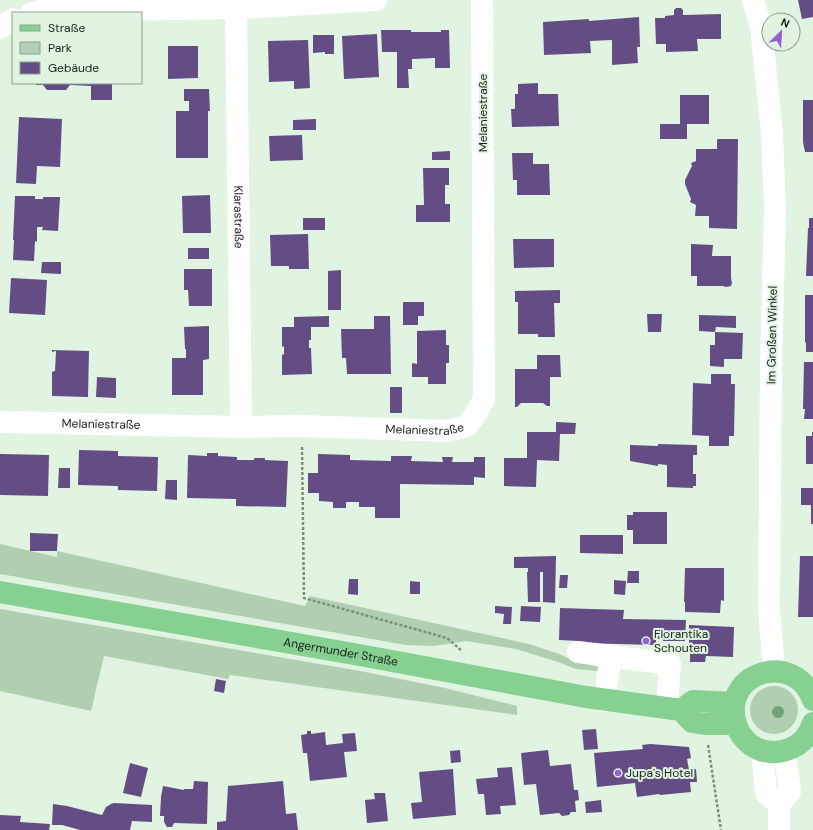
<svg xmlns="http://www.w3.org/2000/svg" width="813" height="830" font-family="'DM Sans',sans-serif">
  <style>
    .green { fill: #afcfb0 }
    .building { fill: #634d84 }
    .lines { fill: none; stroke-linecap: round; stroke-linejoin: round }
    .path { stroke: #7e8b7f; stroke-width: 2.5; stroke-dasharray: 3 2; stroke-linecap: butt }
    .minor { stroke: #fff; stroke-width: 22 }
    .major { stroke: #86d092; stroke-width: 22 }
    .tree { fill: #71a379 }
    .poi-dot { fill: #945fd8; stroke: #e0f4e1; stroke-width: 1.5 }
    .labels { text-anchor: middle; stroke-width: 4; stroke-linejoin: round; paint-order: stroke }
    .street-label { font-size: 12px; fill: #191f19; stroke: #e0f4e1 }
    .poi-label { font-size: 12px; fill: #191f19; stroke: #e0f4e1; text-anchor: start }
  </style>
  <rect width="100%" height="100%" fill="#e0f4e1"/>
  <path class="green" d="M0 544 57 557V551L305 606 310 596 529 644 559 654 577 662 599 667 598 671 576 669 558 662 516 649 466 641 434 646 406 645 0 574Z
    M0 609 360 671 445 688 517 706V715L230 675 228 679 104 656 91 711 0 691Z
    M750 710a24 24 0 1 1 48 0a24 24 0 1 1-48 0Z"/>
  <path class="building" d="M798 0H813V17L802 19Z
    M676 8H681L683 10V15L721 14V39H697L698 51 666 52V44H656L655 18H665V16L674 15V10Z
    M639 17 640 47H637L638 63 612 65V40L590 41 591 53 544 55 543 22 589 19V21Z
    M381 30H411V32H441V30H449L450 68H435V58L412 59V69H408L409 88H397V52H382Z
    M377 34 379 77 344 79 342 36Z
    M313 35H334V54H325V52L313 53Z
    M308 40 310 88 294 89V81L269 82 268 41Z
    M168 46H198V78L168 79Z
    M36 83H112V100H91V86L70 85 66 90H47L43 85H36Z
    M538 83V94H558L559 126 512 127 511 109H515V94H518V84Z
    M184 89H209L210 111H208V158H176V111H189V101H184Z
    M680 95H709V124H687V139H660V124H680Z
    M803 100H813V152H805L803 142Z
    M19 117 62 119 60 167 37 166 36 184 16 183Z
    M316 119V130H293V120Z
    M302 135 303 160 270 161 269 136Z
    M717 139H738L737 229 709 228V216H695L696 205 690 202 691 199 685 184V180L692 166 691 163 696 161V149H717Z
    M450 151V160H432V152Z
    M512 153H533V164H549L550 195H517V180H513Z
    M423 168H449V185H445V204H450V222H416V205H424Z
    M210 195 211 233H183L182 196Z
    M15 196H35V199H43V197H60L58 231 42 230 43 227H37V242L35 241 34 261 13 260 14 240H13Z
    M303 218H325V230H303Z
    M809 218H813V276H806L808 228H809Z
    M308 234 309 269H289V266H271L270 235Z
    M513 239H554V267L514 268Z
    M691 244 713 245 712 256H731V278L732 283 731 286 726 287 723 286H697V276H691Z
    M188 248H209V259H188Z
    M42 262H61V274L41 273Z
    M184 269H212V306H189L188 290H184Z
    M341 270V310H328V271Z
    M11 278 47 280 45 315 9 313Z
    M560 290V303H554L555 337H538V334H518V302H515V291Z
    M805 295H813V352H806V342L805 343Z
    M403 302H424V316H418V325H403Z
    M647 314H662L661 332H648Z
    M699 315 736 316V328L716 327 715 332 699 331Z
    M329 316V327H311V340H309V348H311L312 374 282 375V354L284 355V346L282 347V327H294V317Z
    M374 316H390L391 374H347L346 358H342L341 329H374Z
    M209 326V359L203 360V395H172V358H186V349H185L184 327Z
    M446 330V345H449V363H446V384H428V377H412V363L417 364V331Z
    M715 332 743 333 742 359H724V367L710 366V345H715Z
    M52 350 89 351 88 397 52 396V372L55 371 56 351 52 352Z
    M537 355H560L561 377H550V406H547L543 403H521L517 407H515V369H537Z
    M804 362H813V419H804L805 409H803Z
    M711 374H731V384H735L734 436H729V446H709V436L692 435 693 383 711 384Z
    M97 377 116 378V398L96 397Z
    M390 387H402V413H390Z
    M556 422 576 423 575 434H560L559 461 537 460 536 487 504 486V458H527V432H556Z
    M812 432H813V464H806V436H812Z
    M658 444 697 445V455H693V474H696V486H693V488L667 487V465L658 464V466L630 461V445L658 446Z
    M79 450 118 451V456L158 457 157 491 118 490V486L78 485Z
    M207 453H218V456L237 457V460H254V458H265V460L288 461 286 507 236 506V499L187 498 188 455 207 456Z
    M0 454 49 455 48 496 0 495Z
    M318 454 350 455V460L391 461V456H412L411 461 443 462 442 457H453L452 462H474V457H485V478L474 477V485L400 484V518H375V507H359V502H346V508H333V502L319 501V493H308V473H318Z
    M59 468H70V488H58Z
    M166 480H177V500L165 499Z
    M801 488H813V524H811V505H801Z
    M633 512H667V544H633V530H627V515H633Z
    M30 533 58 534 57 551H30Z
    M580 535H623V554L580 553Z
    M556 556 555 603 543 602V572H540V602H528L527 572H528V568H514V557Z
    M800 556H813V617H798Z
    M685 568H724V601L721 600 720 613 685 612V602H684Z
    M628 571H639V583H627Z
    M560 575H568L567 588H559Z
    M349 579H358V595L348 594Z
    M614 580 626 581 625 595 614 594Z
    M410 581 420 582V594H410Z
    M495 606 512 607 511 624H503L504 614 495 613Z
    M521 606 541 607 540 622 520 621Z
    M560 608 624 610 623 619 686 620 685 641H663V639H656V645L579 643V641L559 640Z
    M689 625 734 627 733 657 706 656 705 662H690V643H689Z
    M216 679 226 681 224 693 214 691Z
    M596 729 598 749 584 750 582 730Z
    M307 731H311V734L325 732 326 745 343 743 342 734 355 733 357 751 344 752 347 777 310 781 307 753H303L301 735 307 734Z
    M650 744 689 747 691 758 687 759 689 770 696 769 697 782H690L691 792 660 795 659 794 637 797 635 783 597 787 594 753 643 749 642 745Z
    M460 750 461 762 451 763 450 751Z
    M548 750 550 766 571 764 574 790H578L579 800 575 801 576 812H571L569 815 562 816 559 813 540 815 536 784 524 785 521 753Z
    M130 763 148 768 141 797 123 793Z
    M512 767 516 805 500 806 501 814 486 815 484 794H478L476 779 498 777 497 768Z
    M453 769 456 815 413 819 411 803 422 802 419 772Z
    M194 781 208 782 207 824 174 823 172 827H167L164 822V816H160L161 797 163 786 184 790V789H193Z
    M283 781 286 814 296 813 298 830H217V822L226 821 228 786Z
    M374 793H385L388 821 367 823 365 800 375 799Z
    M601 800 602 812 586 813 585 802Z
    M114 803 152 805V822L132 821 130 830H80L62 825H52L53 804 67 806 102 815 106 807 111 804Z
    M0 815 21 816 20 822 50 824 49 830H0Z"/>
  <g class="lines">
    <path class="path" d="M302 447 304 598 447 638 462 651
      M708 745 721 830"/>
    <g class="minor">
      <path d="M753 0 761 27 772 133 775 209 771 364 769 608 774 671"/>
      <path id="s1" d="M236 8 241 427"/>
      <path d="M31 13 40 11 242 8 376 0"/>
      <path d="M0 28 13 19"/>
      <path id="s2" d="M0 422 241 427 301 426 447 431 467 426 475 415 484 399 482 0"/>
      <path d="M578 652 611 656"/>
      <path d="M604 701 611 656 670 664 667 708"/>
      <path d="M762 750 766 793 779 805"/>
      <path d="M779 830V805L790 792 789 782 784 751"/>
    </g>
    <g class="major">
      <path id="s3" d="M0 592 365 656 586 697 681 710 692 722 705 724H735"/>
      <path d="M813 700C796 651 724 670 735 720 737 730 743 739 751 745 763 753 776 754 789 749 801 745 809 735 813 723"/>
      <path d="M681 710 693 701 734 703"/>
    </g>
  </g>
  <circle class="tree" cx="778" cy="712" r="6"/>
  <g class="poi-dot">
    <circle cx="646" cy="641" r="4"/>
    <circle cx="618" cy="773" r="4"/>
  </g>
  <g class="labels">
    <g class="street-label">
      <text transform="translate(483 113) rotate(-90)" y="4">Melaniestraße</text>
      <text dy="4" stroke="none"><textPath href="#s1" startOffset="209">Klarastraße</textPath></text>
      <text transform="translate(772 335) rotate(-89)" y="4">Im Großen Winkel</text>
      <text dy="4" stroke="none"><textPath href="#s2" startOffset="101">Melaniestraße</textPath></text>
      <text dy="4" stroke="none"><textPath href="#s2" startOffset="425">Melaniestraße</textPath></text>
      <text dy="4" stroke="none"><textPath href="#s3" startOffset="346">Angermunder Straße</textPath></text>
    </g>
    <g class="poi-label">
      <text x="654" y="638">Florantika<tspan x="654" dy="14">Schouten</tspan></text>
      <text x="626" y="777">Jupa's Hotel</text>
    </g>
  </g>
  <rect x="12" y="12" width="130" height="72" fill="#e0f4e1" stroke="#909f91"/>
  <rect x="20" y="25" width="20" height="6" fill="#86d092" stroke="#909f91"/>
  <text x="48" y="32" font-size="12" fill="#191f19">Straße</text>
  <rect x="20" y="42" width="20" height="12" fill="#afcfb0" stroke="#909f91"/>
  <text x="48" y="52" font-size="12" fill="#191f19">Park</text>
  <rect x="20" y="62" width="20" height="12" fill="#634d84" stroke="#909f91"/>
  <text x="48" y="72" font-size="12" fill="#191f19">Gebäude</text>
  <g transform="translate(781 32) rotate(25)"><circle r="19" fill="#e0f4e1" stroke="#909f91"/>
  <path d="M0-3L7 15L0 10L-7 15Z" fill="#945fd8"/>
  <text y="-6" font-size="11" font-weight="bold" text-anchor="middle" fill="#191f19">N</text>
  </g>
</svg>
